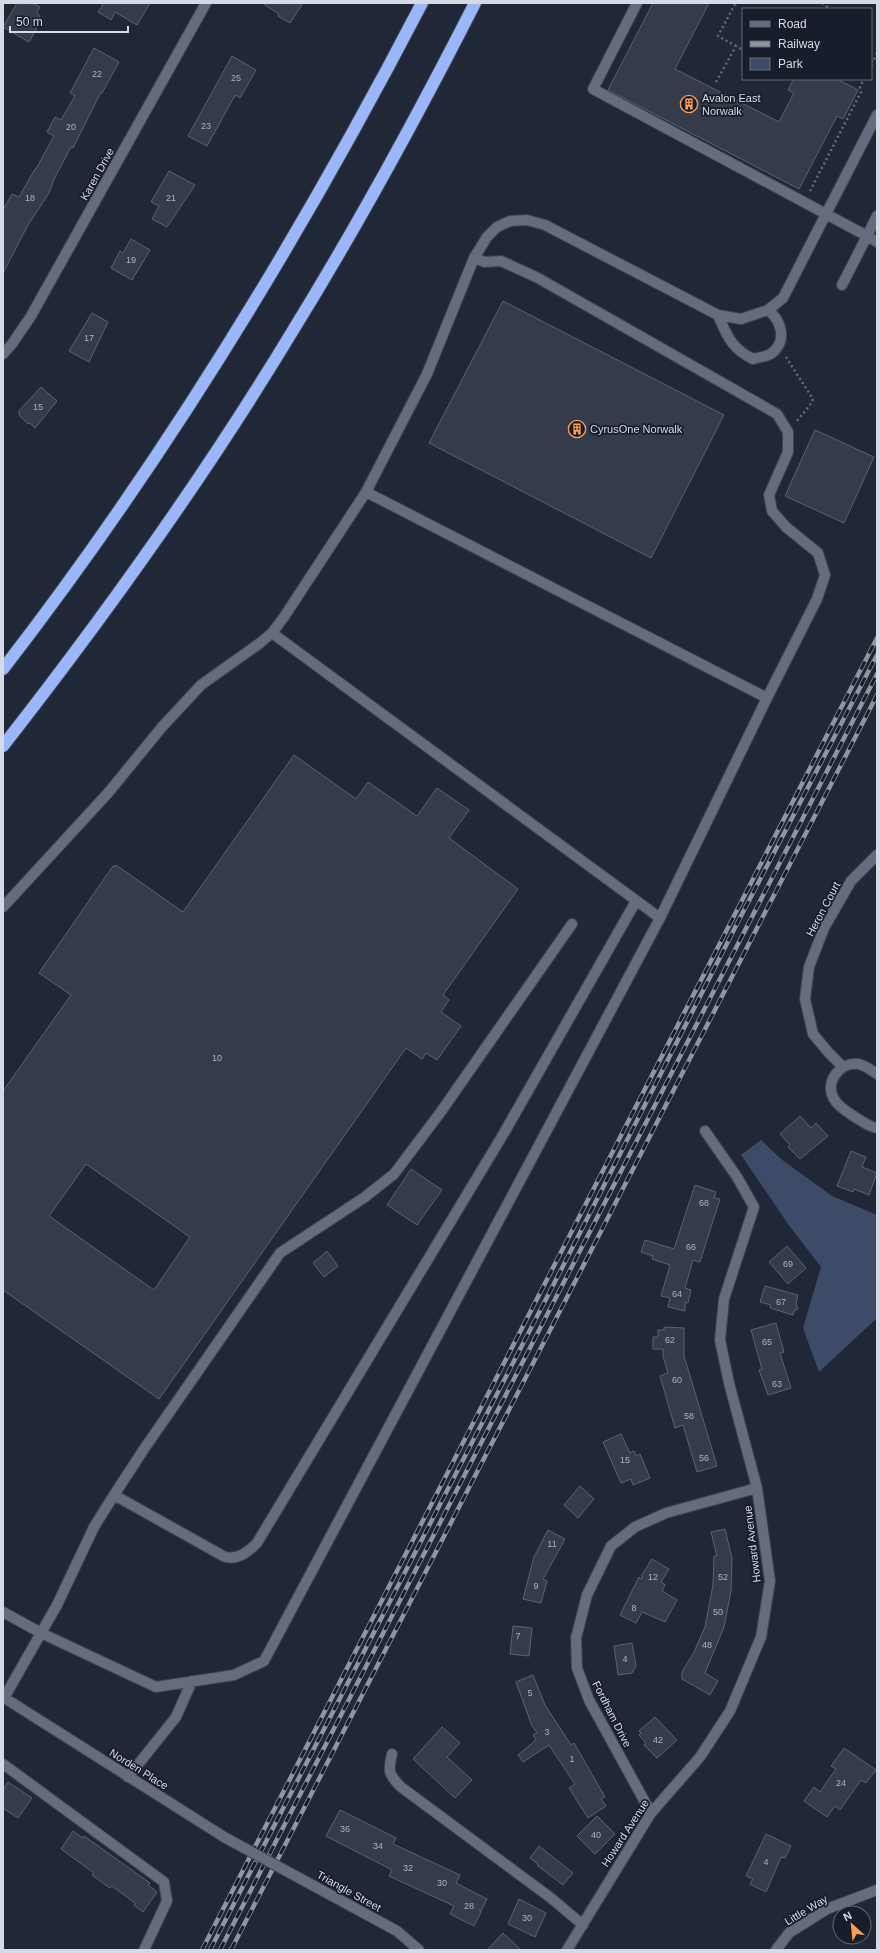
<svg xmlns="http://www.w3.org/2000/svg" width="880" height="1953" font-family="Helvetica,sans-serif">
  <style>
    .green { fill: #3e4b68 }
    .building { fill: #343b4b; stroke: #5b6374; fill-rule: evenodd }
    .lines { fill: none; stroke-linecap: round; stroke-linejoin: round }
    .minor-casing { stroke: #3e4451; stroke-width: 12 }
    .highway-casing { stroke: #3e4451; stroke-width: 14 }
    .path { stroke: #646b78; stroke-width: 2.5; stroke-dasharray: 2 3; stroke-linecap: butt }
    .minor { stroke: #646c7e; stroke-width: 10 }
    .highway { stroke: #9ab7f9; stroke-width: 12 }
    .rail-casing { stroke: #9095a1; stroke-width: 4.5 }
    .rail { stroke: #171d2b; stroke-width: 3; stroke-dasharray: 9; stroke-linecap: butt }
    .minor-bridge-casing { stroke: #3e4451; stroke-width: 12; stroke-linecap: butt }
    .minor-bridge { stroke: #646c7e; stroke-width: 10 }
    .labels { text-anchor: middle; stroke-width: 3.5; stroke-linejoin: round; paint-order: stroke }
    .number-label { font-size: 9px; fill: #adb2be }
    .poi-label { font-size: 11px; fill: #d5dae4; stroke: #171d2b; text-anchor: start }
    .street-label { font-size: 11px; fill: #d5dae4; stroke: #171d2b }
  </style>
  <rect width="100%" height="100%" fill="#202736"/>
  <path class="green" d="M761 1140 781 1159 832 1196 877 1215V1318L819 1372 803 1328 821 1267 788 1224 741 1155Z"/>
  <path class="building" d="M17 3H33L40 7 37 12 40 18 35 27 37 28 29 42 3 27Z
    M100 3H150L137 25 115 12 111 20 98 12 103 5Z
    M262 3H303L290 23 278 16 279 14Z
    M653 3H709L675 69 779 122 794 93 788 90 794 79H837L858 90 843 119 837 116 799 189 608 90Z
    M94 48 119 62 102 93 101 92 73 148 71 147 54 179 49 193 28 225 3 273V210L12 194 19 197 35 169H36L54 136 47 132 55 117 61 120 75 96 70 93Z
    M232 56 256 70 240 98 236 95 234 97 207 146 188 136Z
    M169 171 195 185 167 227 152 219 159 206 151 202Z
    M131 239 150 250 132 280 111 268 120 251 123 253Z
    M503 301 724 415 651 558 429 443Z
    M92 313 108 322 89 362 69 351Z
    M41 387 57 401 35 428 30 423 28 424 19 415 20 414 18 412Z
    M815 430 874 457 844 523 785 496Z
    M294 755 356 799 368 782 417 816 437 788 469 810 449 838 518 889 443 995 449 1000 441 1012 461 1026 437 1060 426 1053 422 1059 406 1048 159 1399 3 1290V1091L71 995 39 973 113 866 115 867 116 865 183 912ZM86 1164 190 1237 154 1290 49 1216Z
    M800 1116 811 1128 816 1123 828 1136 800 1159 788 1147 790 1145 780 1134Z
    M851 1151 866 1157 862 1167 877 1173 869 1195 854 1189 853 1192 837 1186Z
    M411 1169 442 1190 417 1225 387 1205Z
    M695 1185 716 1192 714 1198 720 1199 700 1262 693 1260 685 1288 691 1290 688 1303 685 1302V1311L668 1307 670 1298 661 1296 670 1265 652 1259 653 1256 641 1252 645 1240 674 1249Z
    M787 1246 806 1268 788 1284 769 1262Z
    M327 1251 338 1266 324 1277 313 1263Z
    M765 1286 798 1295 796 1304 798 1309 794 1311 793 1315 770 1308 771 1305 760 1302Z
    M776 1323 784 1352 780 1353 791 1388 768 1395 759 1370 762 1369 751 1330Z
    M664 1327 684 1328V1356L717 1466 697 1472 683 1425 675 1428 660 1376 668 1373 663 1356V1349H653V1337H658V1330H664Z
    M621 1434 630 1453 634 1451 636 1456 640 1454 650 1478 633 1485 631 1479 621 1483 603 1442Z
    M580 1486 594 1499 578 1518 564 1505Z
    M725 1529 732 1558 731 1591 724 1627 705 1673 718 1681 710 1695 682 1679V1672L694 1652 705 1627 713 1585 714 1556H717L711 1532Z
    M548 1530 565 1539 543 1579 547 1581 541 1603 523 1599 534 1557Z
    M652 1559 669 1569 661 1582 665 1585 662 1591 677 1600 665 1622 642 1612 636 1623 620 1615 639 1577 641 1579 643 1577 641 1576Z
    M513 1626 532 1628 529 1656 510 1654Z
    M632 1643 636 1666 632 1673 618 1675 614 1646Z
    M533 1675 545 1705 571 1745 574 1743 605 1797 601 1799 606 1806 588 1818 569 1788 575 1784 549 1745 523 1762 518 1755 536 1740 533 1735 537 1733 532 1726 516 1682Z
    M655 1717 677 1740 657 1758 644 1745 646 1743 639 1735 641 1733 639 1731Z
    M442 1727 460 1743 447 1757 472 1780 455 1798 413 1759Z
    M844 1748 876 1770 866 1783 861 1780 840 1810 835 1806 827 1817 804 1801 814 1787 820 1792 836 1769 831 1766Z
    M8 1782 32 1798 18 1818 3 1808V1790Z
    M340 1810 396 1838 393 1844 460 1875 456 1883 487 1899 481 1911 479 1910 481 1912 474 1926 450 1914 454 1906 389 1876 392 1870 326 1836Z
    M597 1816 615 1834 595 1854 577 1836Z
    M73 1831 83 1838 84 1836 150 1883 148 1885 157 1892 143 1912 134 1905 135 1903 112 1886 110 1888 92 1875 94 1873 61 1849Z
    M766 1834 791 1846 785 1858 781 1857 766 1892 750 1884 753 1879 746 1876Z
    M539 1846 573 1873 563 1885 537 1865 538 1864 530 1858Z
    M519 1899 546 1913 535 1937 508 1924Z
    M503 1933 521 1950H487Z"/>
  <g class="lines">
    <defs>
      <path id="minor" d="M637 3 593 89 826 214 877 115
        M877 216 867 236 877 242
        M718 315C727 336 732 349 753 359 759 357 767 357 772 353 787 341 782 321 768 310
        M3 354 12 344 31 316 206 3
        M366 492 767 698 817 599 825 575 818 553 786 527 772 511 769 495 788 452V432L777 414 538 278 501 261 485 262 474 258
        M272 633 660 918 767 698
        M3 907 108 793 162 727 201 685 260 643 272 633 284 617 366 492 427 374 474 258 487 237 497 227 510 221 527 220 545 225 718 315 741 319 768 310 783 298 826 214 867 236 842 285
        M843 1067 829 1053 813 1034 805 999 809 967 824 928 851 881 877 855
        M877 1074C871 1070 865 1065 858 1064 840 1062 824 1082 834 1099 838 1107 848 1112 855 1117 862 1121 869 1127 877 1128
        M114 1495 225 1557C238 1560 248 1552 257 1543L504 1133 636 901
        M3 1612 41 1633 57 1605 94 1527 114 1495 144 1449 280 1253 365 1197 394 1174 440 1113 572 924
        M3 1697 224 1837
        M4 1698 41 1633 156 1687 234 1675 264 1661 660 918
        M392 1754C388 1771 388 1774 401 1787L551 1898 583 1925
        M3 1764 164 1882 167 1901 144 1950
        M128 1777 176 1717 192 1681
        M651 1813 589 1700 577 1668 576 1638 587 1595 611 1546 635 1527 666 1513 757 1488
        M314 1886 397 1931 419 1950
        M567 1950 651 1813 700 1757 730 1711 761 1637 770 1581 757 1488 729 1383 720 1340 724 1299 754 1207 737 1177 705 1131
        M776 1950 789 1933 827 1909 877 1890"/>
      <path id="highway" d="M3 669C164 461 301 236 422 3
        M3 746C107 613 205 476 292 332 358 225 418 115 475 3"/>
    </defs>
    <use href="#minor" class="minor-casing"/>
    <use href="#highway" class="highway-casing"/>
    <path class="path" d="M822 3 830 9
      M735 4 718 36 736 46
      M871 61 873 62 877 53
      M871 66 873 62
      M716 82 736 46 743 50
      M810 191 861 92 860 87 864 79
      M786 357 813 399 810 405 796 422"/>
    <use href="#minor" class="minor"/>
    <use href="#highway" class="highway"/>
    <defs>
      <path id="rail" d="M202 1950 877 638
        M210 1950 561 1270 742 914 877 655
        M220 1950 877 674
        M231 1950 877 695"/>
    </defs>
    <use href="#rail" class="rail-casing"/>
    <use href="#rail" class="rail"/>
    <defs>
      <path id="minor-bridge" d="M224 1837 314 1886"/>
    </defs>
    <use href="#minor-bridge" class="minor-bridge-casing"/>
    <use href="#minor-bridge" class="minor-bridge"/>
  </g>
  <defs>
    <symbol id="building-ring" viewBox="-11 -11 22 22"><circle r="9.5" fill="#171d2b" stroke="#fd9d54" stroke-width="1.5"/><path d="M-4-6H4V6H1V3H-1V6H-4ZM-2.5-4.3h1.7v1.8h-1.7ZM.8-4.3h1.7v1.8H.8ZM-2.5-1h1.7V.8h-1.7ZM.8-1h1.7V.8H.8Z" fill="#fd9d54"/></symbol>
  </defs>
  <g fill-rule="evenodd">
    <use href="#building-ring" x="679" y="94" width="20" height="20"/>
    <use href="#building-ring" x="567" y="419" width="20" height="20"/>
  </g>
  <g class="labels">
    <g class="number-label">
      <text x="97" y="77">22</text>
      <text x="236" y="81">25</text>
      <text x="206" y="129">23</text>
      <text x="71" y="130">20</text>
      <text x="30" y="201">18</text>
      <text x="171" y="201">21</text>
      <text x="131" y="263">19</text>
      <text x="89" y="341">17</text>
      <text x="38" y="410">15</text>
      <text x="217" y="1061">10</text>
      <text x="704" y="1206">68</text>
      <text x="691" y="1250">66</text>
      <text x="788" y="1267">69</text>
      <text x="677" y="1297">64</text>
      <text x="781" y="1305">67</text>
      <text x="670" y="1343">62</text>
      <text x="767" y="1345">65</text>
      <text x="677" y="1383">60</text>
      <text x="777" y="1387">63</text>
      <text x="689" y="1419">58</text>
      <text x="704" y="1461">56</text>
      <text x="625" y="1463">15</text>
      <text x="552" y="1547">11</text>
      <text x="653" y="1580">12</text>
      <text x="723" y="1580">52</text>
      <text x="536" y="1589">9</text>
      <text x="634" y="1611">8</text>
      <text x="718" y="1615">50</text>
      <text x="518" y="1639">7</text>
      <text x="707" y="1648">48</text>
      <text x="625" y="1662">4</text>
      <text x="530" y="1696">5</text>
      <text x="547" y="1735">3</text>
      <text x="658" y="1743">42</text>
      <text x="572" y="1762">1</text>
      <text x="841" y="1786">24</text>
      <text x="345" y="1832">36</text>
      <text x="596" y="1838">40</text>
      <text x="378" y="1849">34</text>
      <text x="766" y="1865">4</text>
      <text x="408" y="1871">32</text>
      <text x="442" y="1886">30</text>
      <text x="469" y="1909">28</text>
      <text x="527" y="1921">30</text>
    </g>
    <g class="poi-label">
      <text x="702" y="102">Avalon East<tspan x="702" dy="13">Norwalk</tspan></text>
      <text x="590" y="433">CyrusOne Norwalk</text>
    </g>
    <g class="street-label">
      <text transform="translate(97 174) rotate(-61)" y="4">Karen Drive</text>
      <text transform="translate(823 909) rotate(-62)" y="4">Heron Court</text>
      <text transform="translate(752 1544) rotate(-97)" y="4">Howard Avenue</text>
      <text transform="translate(612 1714) rotate(63)" y="4">Fordham Drive</text>
      <text transform="translate(139 1769) rotate(32)" y="4">Norden Place</text>
      <text transform="translate(625 1833) rotate(-57)" y="4">Howard Avenue</text>
      <text transform="translate(349 1891) rotate(29)" y="4">Triangle Street</text>
      <text transform="translate(806 1910) rotate(-31)" y="4">Little Way</text>
    </g>
  </g>
  <rect width="880" height="1953" fill="none" stroke="#d5dae4" stroke-width="8"/>
  <rect x="742" y="8" width="130" height="72" fill="#171d2b" stroke="#636975"/>
  <rect x="750" y="21" width="20" height="6" fill="#646c7e" stroke="#636975"/>
  <text x="778" y="28" font-size="12" fill="#d5dae4">Road</text>
  <rect x="750" y="41" width="20" height="6" fill="#9095a1" stroke="#636975"/>
  <text x="778" y="48" font-size="12" fill="#d5dae4">Railway</text>
  <rect x="750" y="58" width="20" height="12" fill="#3e4b68" stroke="#636975"/>
  <text x="778" y="68" font-size="12" fill="#d5dae4">Park</text>
  <g transform="translate(852 1925) rotate(333)"><circle r="19" fill="#171d2b" stroke="#636975"/>
  <path d="M0-3L7 15L0 10L-7 15Z" fill="#fd9d54"/>
  <text y="-6" font-size="11" font-weight="bold" text-anchor="middle" fill="#d5dae4">N</text>
  </g>
  <path d="M10 26v6h118v-6" fill="none" stroke="#d5dae4" stroke-width="2"/>
  <text x="16" y="26" font-size="12" fill="#d5dae4" stroke="#171d2b" stroke-width="3" paint-order="stroke">50 m</text>
</svg>
